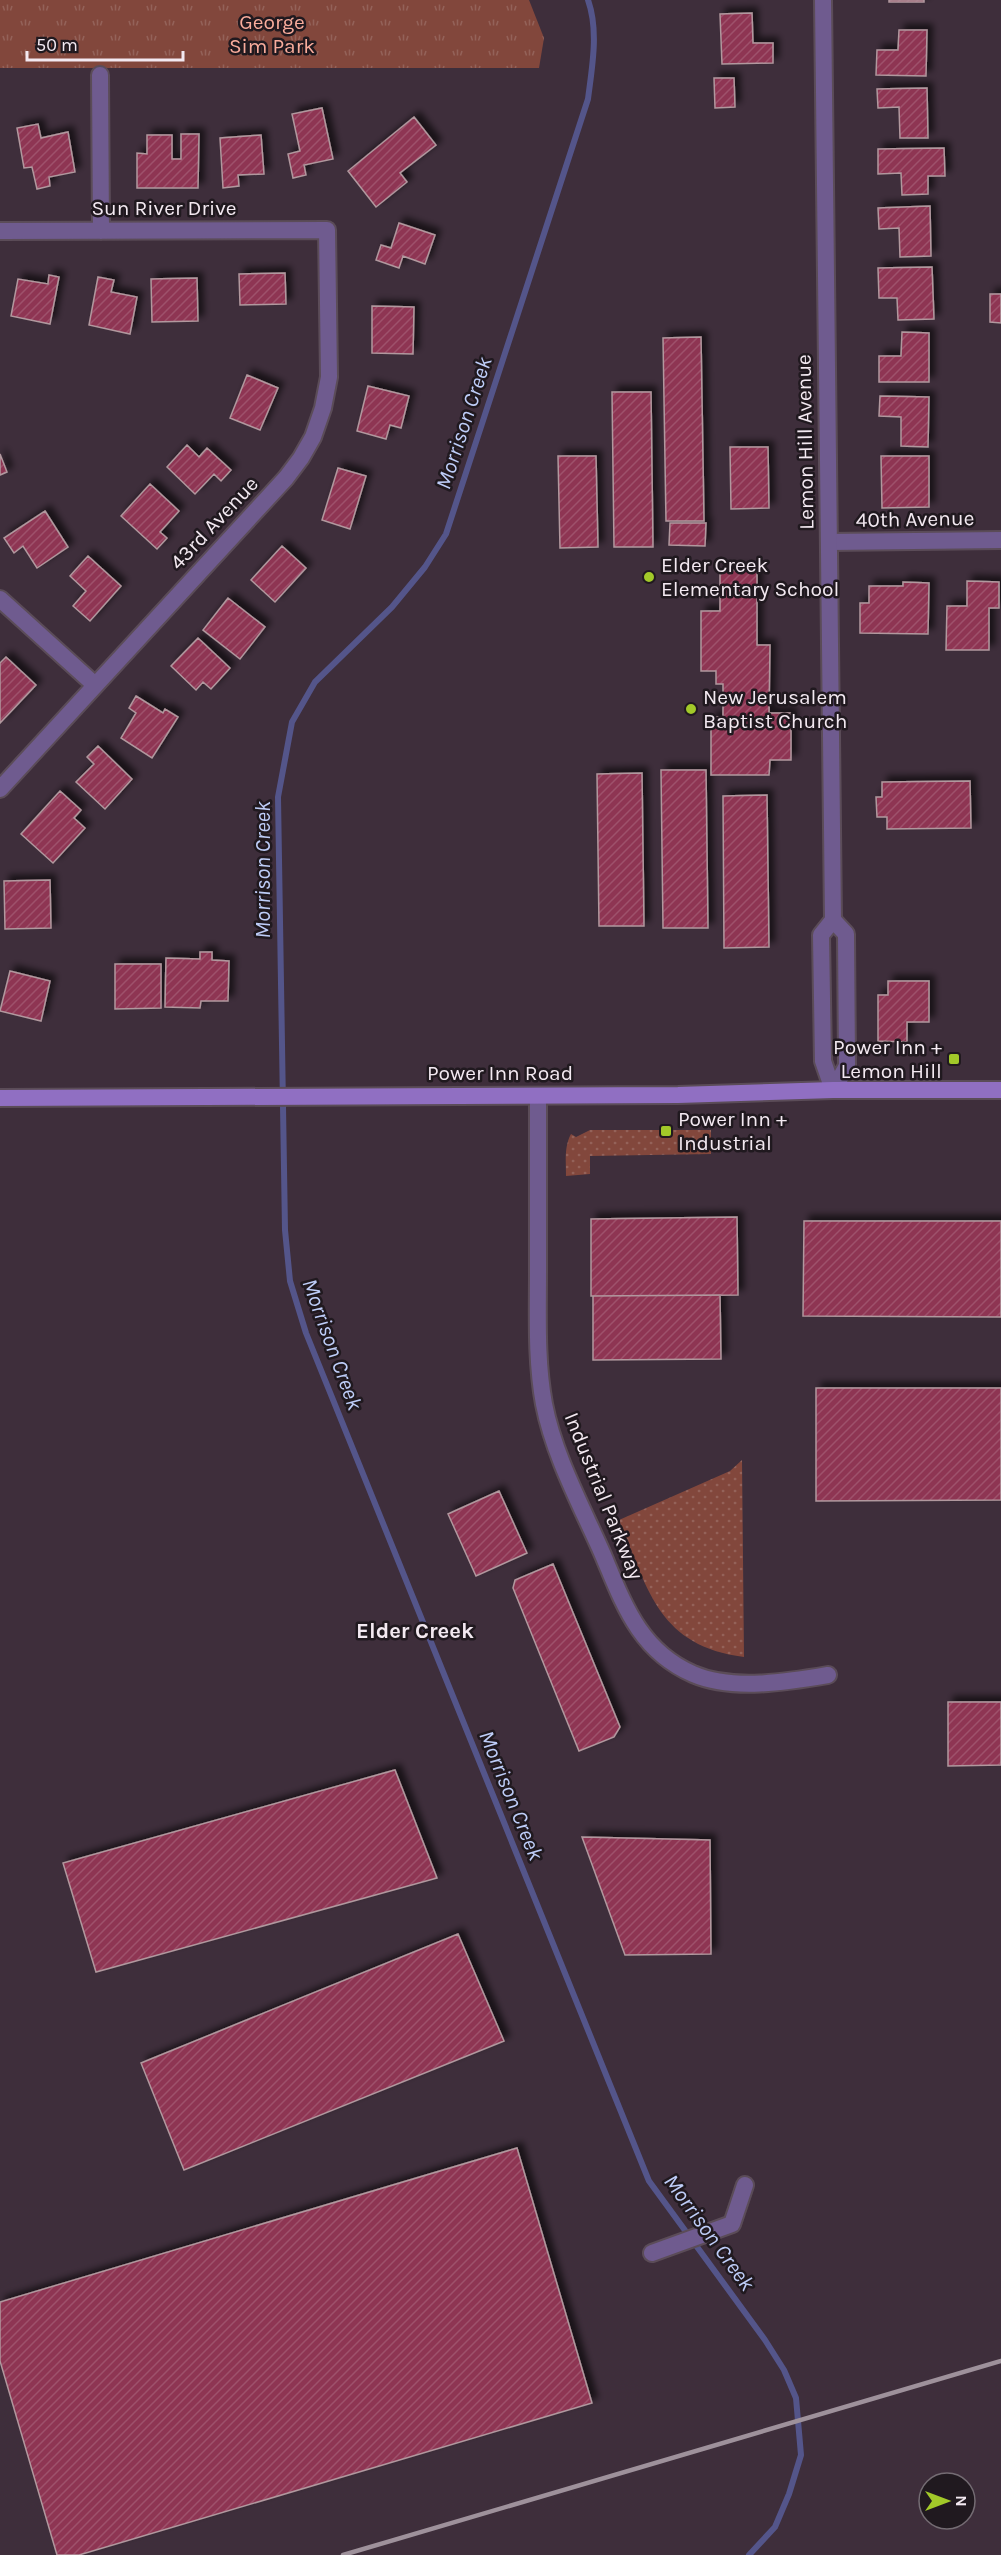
<svg xmlns="http://www.w3.org/2000/svg" width="1001" height="2555" font-family="Karla,sans-serif">
  <style>
    .grass { fill: url(#grass-dots) }
    .park { fill: url(#park-tufts) }
    .lines { fill: none; stroke-linecap: round; stroke-linejoin: round }
    .stream { stroke: #54558a; stroke-width: 6 }
    .building { fill: url(#building-hatch); stroke: #b1989e; stroke-width: 1.5; filter: url(#shadow) }
    .minor-casing { stroke: #5b4c58; stroke-width: 20 }
    .tertiary-casing { stroke: #5b4c58; stroke-width: 20 }
    .secondary-casing { stroke: #5b4c58; stroke-width: 20 }
    .minor { stroke: #6f5b8f; stroke-width: 16 }
    .tertiary { stroke: #6f5b8f; stroke-width: 16 }
    .secondary { stroke: #906fc2; stroke-width: 16 }
    .rail { stroke: #9e919b; stroke-width: 4.5 }
    .poi-dot { fill: #a2c929; stroke: #20191f; stroke-width: 2 }
    .labels { text-anchor: middle; stroke-width: 5; stroke-linejoin: round; paint-order: stroke }
    .park-label { font-size: 21px; fill: #f9ac9c; stroke: #20191f }
    .street-label { font-size: 21px; fill: #f3e9f1; stroke: #20191f }
    .poi-label { font-size: 21px; fill: #f3e9f1; stroke: #20191f; text-anchor: start }
    .water-label { font-size: 22px; font-style: italic; fill: #becdf8; stroke: #20191f }
    .neighbourhood-label { font-size: 22px; font-weight: bold; fill: #f3e9f1; stroke: #20191f }
  </style>
  <defs>
    <pattern id="grass-dots" width="8" height="8" patternUnits="userSpaceOnUse" patternTransform="scale(1.5)"><rect width="8" height="8" fill="#82473c"/><path d="M2 2h.1M6 6h.1" fill="none" stroke="#946259" stroke-width="1.8" stroke-linecap="round"/></pattern>
    <pattern id="park-tufts" width="24" height="20" patternUnits="userSpaceOnUse" patternTransform="scale(1.5)"><rect width="24" height="20" fill="#82473c"/><path d="M3 7l-1-3M5 7V3M7 7l1-3M15 17l-1-3M17 17v-4M19 17l1-3" fill="none" stroke="#946259"/></pattern>
    <pattern id="building-hatch" width="6" height="6" patternUnits="userSpaceOnUse" patternTransform="scale(1.5)"><rect width="6" height="6" fill="#8e3453"/><path d="M-1 1l2-2M0 6l6-6M5 7l2-2" fill="none" stroke="#9e516c"/></pattern>
    <filter id="shadow"><feDropShadow dx="5.5" dy="-5.5" stdDeviation="3" flood-color="#0009"/></filter>
  </defs>
  <rect width="100%" height="100%" fill="#3e2e3b"/>
  <path class="grass" d="M590 1130H711V1154L590 1156V1174L566 1176C566 1161 564 1147 571 1134L576 1137Z
    M742 1460 744 1657C658 1646 648 1589 619 1520L730 1471Z"/>
  <path class="park" d="M0 0H529L544 38 539 68H0Z"/>
  <g class="lines">
    <path class="stream" d="M588 0C599 31 592 67 588 99L446 534 425 567 392 607 315 682 292 722 278 797 285 1230 290 1281 306 1333 649 2181 765 2340 784 2370 796 2398 801 2455 789 2494 775 2527 749 2555"/>
  </g>
  <path class="building" d="M889 0H924V2H889Z
    M752 13 753 43H773V63L722 64 720 14Z
    M899 30H927L926 76 876 75 877 50H898Z
    M714 78H734L735 107 715 108Z
    M927 88 928 138H900L899 107 878 108 877 89Z
    M322 108 333 159 304 165 306 175 293 178 288 154 300 151 292 114Z
    M414 117 436 145 400 173 407 182 376 207 348 171Z
    M38 124 41 138 68 132 75 172 49 177 50 186 37 189 32 167 24 168 17 128Z
    M181 134H199L198 188H137V153L147 154V135H172V159H181Z
    M261 135 264 174 238 175 239 186 223 188 220 138Z
    M944 148 945 176H928V194L902 195 901 173 878 174V149Z
    M930 206 931 256 900 257 899 228 879 229 878 208Z
    M399 223 435 235 425 264 403 256 399 268 376 260 381 245 391 248Z
    M932 267 934 319 898 320 897 298H879L878 268Z
    M285 273 286 304 240 305 239 274Z
    M49 275 59 277 50 324 11 316 18 279 48 284Z
    M98 277 114 280 111 292 137 297 130 334 89 325Z
    M197 278 198 321 152 322 151 279Z
    M990 294H1001V323L990 322Z
    M372 306 414 307 413 354 372 353Z
    M902 332 929 333V382H879V356H901Z
    M701 337 704 521H666L663 338Z
    M247 375 278 388 260 430 230 418Z
    M368 386 409 396 401 428 390 425 386 439 357 431Z
    M612 392H651L653 547H614Z
    M880 396 929 397 928 447 901 446V417L879 416Z
    M187 445 199 457 207 448 231 470 221 481 214 474 195 494 167 467Z
    M730 447H768L769 508 731 509Z
    M0 454 7 472 0 475Z
    M558 456H596L598 547 560 548Z
    M881 456H929V507L882 508Z
    M338 468 366 476 350 529 322 520Z
    M150 484 179 511 160 532 167 538 157 549 121 516Z
    M45 511 68 547 37 568 23 546 14 553 4 538Z
    M670 523H706L705 546 669 545Z
    M282 546 306 568 275 602 251 580Z
    M88 556 121 586 90 621 73 606 86 591 70 576Z
    M720 570 757 571V645H770L769 713H791V760H770L769 775H711V717H723V684H716V671H701V611H720Z
    M967 581 999 582V608H989V650H946L947 606H967Z
    M903 582 929 583 928 634 860 633V603H869V586H903Z
    M228 598 265 627 240 659 203 630Z
    M198 638 230 668 211 689 203 682 196 690 171 666Z
    M6 657 36 685 0 723V663Z
    M136 696 163 713 165 709 178 717 152 758 121 738 136 713 129 708Z
    M98 746 132 779 105 809 76 782 94 764 87 757Z
    M661 770H706L708 928H663Z
    M642 773 644 926H599L597 774Z
    M970 781 971 828 887 829V817H877L876 797H882V782Z
    M60 791 81 810 74 818 85 828 53 863 21 834Z
    M767 795 769 947 724 948 723 796Z
    M50 880 51 928 5 929 4 881Z
    M200 952H212V960L229 961 228 1001H201L200 1008 165 1007 166 958 200 959Z
    M115 964H161V1008L115 1009Z
    M10 971 50 981 41 1021 0 1011Z
    M888 981H929V1022H907V1042L878 1041V995H888Z
    M737 1217 738 1295 591 1296V1219Z
    M804 1221H1001V1317L803 1316Z
    M720 1295 721 1359 593 1360V1296Z
    M816 1388H1001V1500L816 1501Z
    M499 1491 527 1553 476 1576 448 1514Z
    M553 1564 620 1727 614 1737 579 1751 513 1588 515 1580Z
    M948 1702H1001V1765L948 1766Z
    M395 1770 437 1878 96 1972 63 1863Z
    M582 1837 710 1840 711 1954 625 1955Z
    M458 1934 504 2041 184 2170 141 2063Z
    M517 2148 592 2403 79 2555H57L0 2361V2302Z"/>
  <g class="lines">
    <defs>
      <path id="minor" d="M100 75 101 231
        M0 231 327 230 329 377 323 408 313 437 301 458 286 478 0 789
        M829 542 1001 540
        M0 599 95 685
        M538 1096C538 1155 538 1213 538 1272 538 1316 536 1361 544 1404 554 1456 582 1507 603 1555 624 1605 640 1651 693 1674 732 1691 787 1682 828 1675
        M652 2253 732 2224 745 2185"/>
      <path id="tertiary" d="M823 0 833 920 821 935 823 1061 833 1090
        M833 920 846 934 847 1066 833 1090"/>
      <path id="secondary" d="M0 1098 678 1095 833 1090H1001"/>
    </defs>
    <use href="#minor" class="minor-casing"/>
    <use href="#tertiary" class="tertiary-casing"/>
    <use href="#secondary" class="secondary-casing"/>
    <use href="#minor" class="minor"/>
    <use href="#tertiary" class="tertiary"/>
    <use href="#secondary" class="secondary"/>
    <path class="rail" d="M343 2555 1001 2361"/>
  </g>
  <g class="poi-dot">
    <circle cx="649" cy="577" r="6"/>
    <circle cx="691" cy="709" r="6"/>
    <rect x="948" y="1053" width="12" height="12" rx="3"/>
    <rect x="660" y="1125" width="12" height="12" rx="3"/>
  </g>
  <g class="labels">
    <g class="park-label">
      <text x="272" y="29">George<tspan x="272" dy="24">Sim Park</tspan></text>
    </g>
    <g class="street-label">
      <text x="164" y="215">Sun River Drive</text>
      <text transform="translate(805 442) rotate(-91)" y="7">Lemon Hill Avenue</text>
      <text transform="translate(915 519) rotate(-1)" y="7">40th Avenue</text>
      <text transform="translate(214 523) rotate(-47)" y="7">43rd Avenue</text>
      <text x="500" y="1080">Power Inn Road</text>
      <text transform="translate(604 1496) rotate(68)" y="7">Industrial Parkway</text>
    </g>
    <g class="poi-label">
      <text x="661" y="572">Elder Creek<tspan x="661" dy="24">Elementary School</tspan></text>
      <text x="703" y="704">New Jerusalem<tspan x="703" dy="24">Baptist Church</tspan></text>
      <text x="942" y="1054" text-anchor="end">Power Inn +<tspan x="942" dy="24">Lemon Hill</tspan></text>
      <text x="678" y="1126">Power Inn +<tspan x="678" dy="24">Industrial</tspan></text>
    </g>
    <g class="water-label">
      <text transform="translate(463 423) rotate(-72)" y="8">Morrison Creek</text>
      <text transform="translate(262 870) rotate(-90)" y="8">Morrison Creek</text>
      <text transform="translate(333 1344) rotate(70)" y="8">Morrison Creek</text>
      <text transform="translate(512 1795) rotate(68)" y="8">Morrison Creek</text>
      <text transform="translate(710 2232) rotate(54)" y="8">Morrison Creek</text>
    </g>
    <g class="neighbourhood-label">
      <text x="415" y="1638">Elder Creek</text>
    </g>
  </g>
  <g transform="translate(947 2501) rotate(90)"><circle r="28" fill="#20191f" stroke="#746c73" stroke-width="1.5"/>
  <path d="M0-4.5L10 22L0 15L-10 22Z" fill="#a2c929"/>
  <text y="-9" font-size="16" font-weight="bold" text-anchor="middle" fill="#f3e9f1">N</text>
  </g>
  <path d="M27 51v9h156v-9" fill="none" stroke="#f3e9f1" stroke-width="3"/>
  <text x="36" y="51" font-size="18" fill="#f3e9f1" stroke="#20191f" stroke-width="4.5" paint-order="stroke">50 m</text>
</svg>
